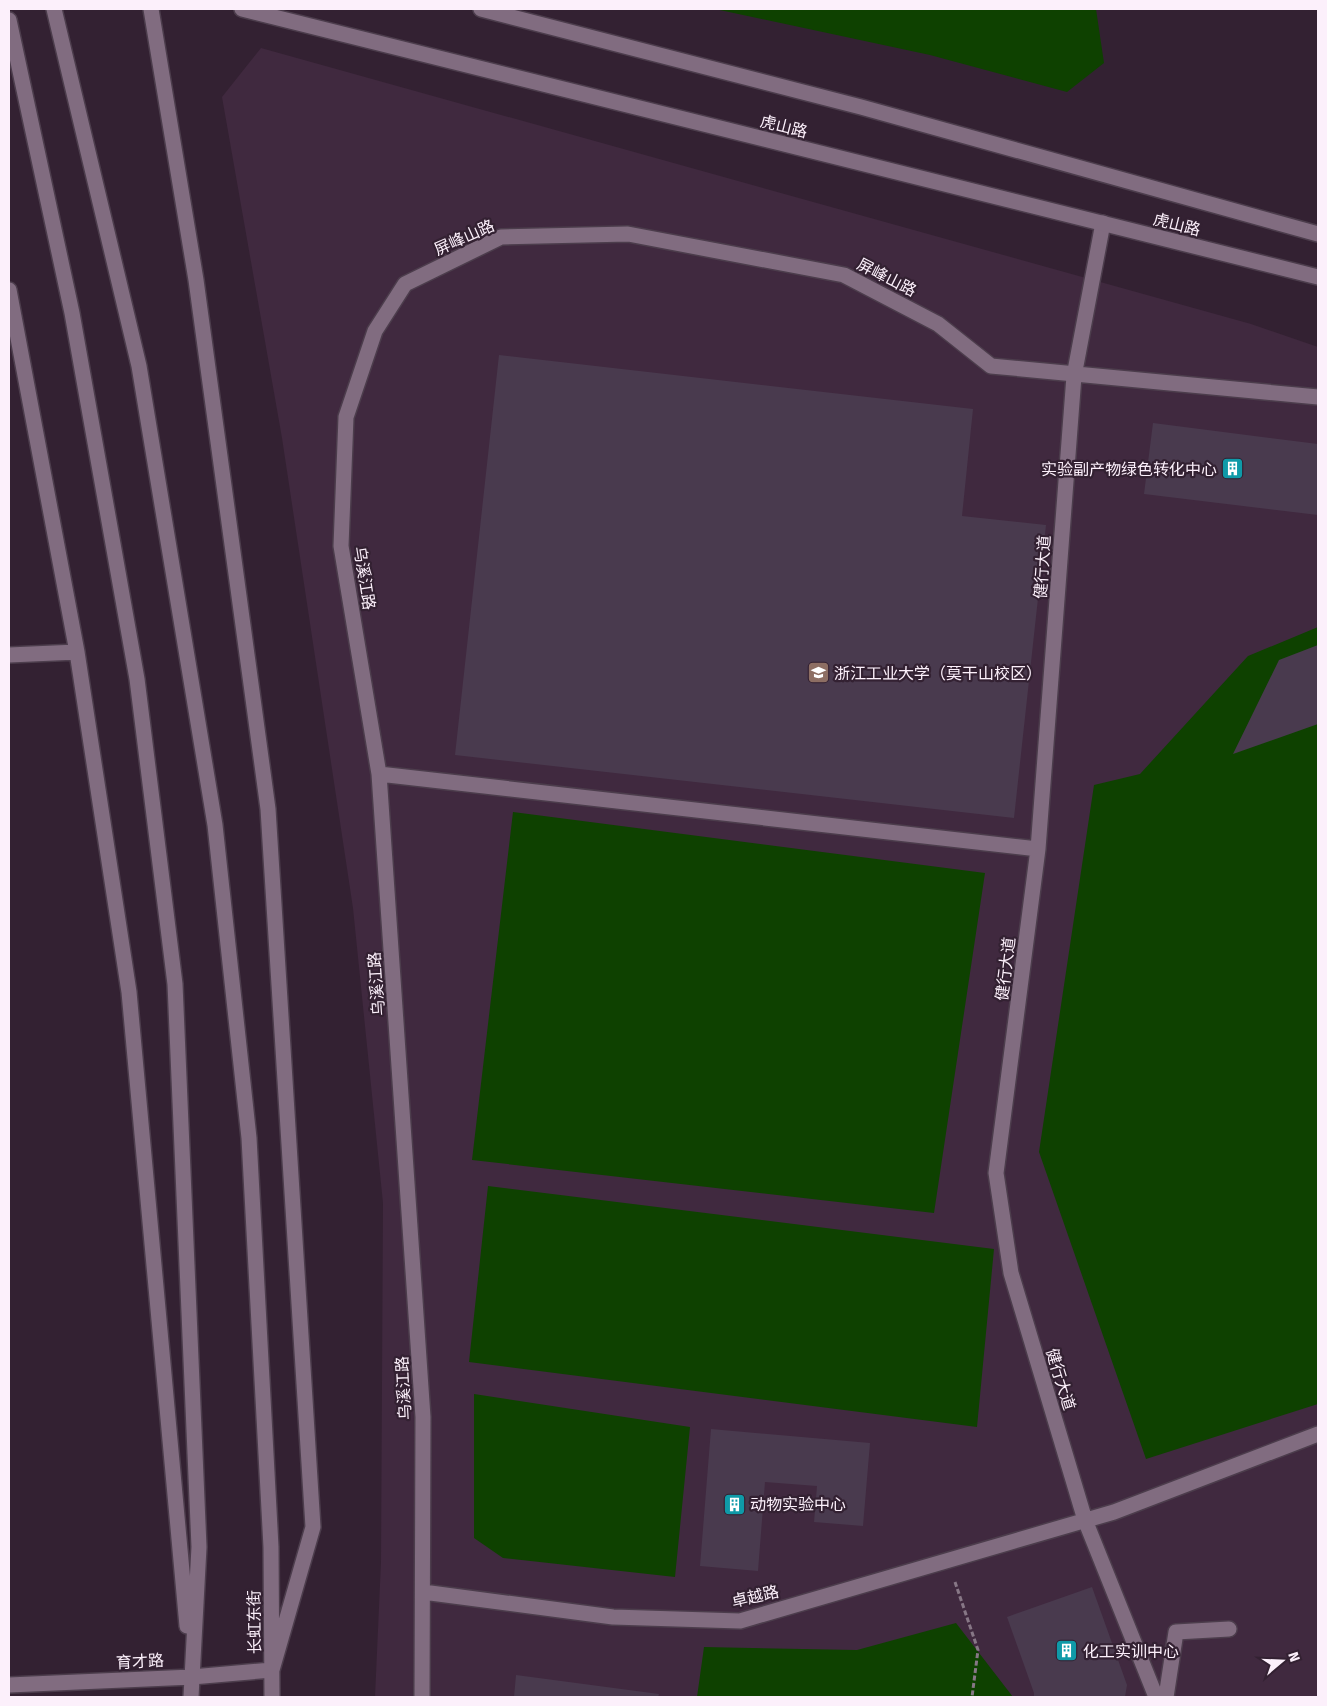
<svg xmlns="http://www.w3.org/2000/svg" width="1327" height="1706" font-family="'Fira Sans','Noto Sans SC',sans-serif">
  <style>
    .built { fill: #40293f }
    .green { fill: #0e4100 }
    .building { fill: #493a4e }
    .lines { fill: none; stroke-linecap: round; stroke-linejoin: round }
    .street-casing { stroke: #4c3d4c; stroke-width: 18 }
    .secondary-casing { stroke: #4c3d4c; stroke-width: 18 }
    .path { stroke: #877786; stroke-width: 3; stroke-dasharray: 5 2.5; stroke-linecap: butt }
    .street { stroke: #816c80; stroke-width: 15 }
    .secondary { stroke: #816c80; stroke-width: 15 }
    .labels { text-anchor: middle; stroke-width: 4.5; stroke-linejoin: round; paint-order: stroke }
    .street-label { font-size: 16px; fill: #fcf0fb; stroke: #332132 }
    .poi-label { font-size: 16px; fill: #fcf0fb; stroke: #332132; text-anchor: start }
  </style>
  <rect width="100%" height="100%" fill="#332132"/>
  <path class="built" d="M261 48 1251 324 1318 347V1697H375L381 1562 383 1203 353 908 282 438 222 97Z"/>
  <path class="green" d="M715 9H1096L1104 63 1067 92 930 55Z
    M1318 627V1404L1146 1459 1039 1152 1094 785 1140 774 1248 656Z
    M513 812 985 873 934 1213 472 1160Z
    M488 1186 994 1249 977 1427 469 1362Z
    M474 1394 690 1427 675 1577 503 1558 474 1538Z
    M956 1623 1013 1697H697L704 1647 857 1650Z"/>
  <path class="building" d="M499 355 973 409 962 516 1046 525 1014 818 455 755Z
    M1153 423 1318 444V515L1144 494Z
    M1318 645V724L1233 754 1279 660Z
    M711 1429 870 1443 863 1526 814 1522 817 1486 765 1482 758 1571 700 1566Z
    M1092 1587 1127 1685 1125 1697H1034V1693L1007 1617Z
    M516 1675 659 1694 658 1697H514Z"/>
  <g class="lines">
    <defs>
      <path id="street" d="M1103 223 1074 376 1038 849 996 1173 1011 1273 1085 1520 1156 1697
        M379 774 1038 849
        M423 1592 613 1617 740 1621 1114 1512 1318 1434
        M422 1697 423 1417 379 774 341 546 346 417 375 331 405 284 501 237 628 234 844 275 938 324 991 366 1318 397
        M1166 1697 1176 1632 1229 1629"/>
      <path id="secondary" d="M54 9 139 366 215 825 249 1138 271 1547 272 1697
        M242 9 1318 277
        M481 9 861 107 1318 234
        M9 20 72 313 137 679 175 984 199 1547 191 1697
        M9 290 77 652 129 992 187 1626
        M9 655 77 652
        M9 1685 192 1677 272 1670 313 1527 268 809 196 280 151 9"/>
    </defs>
    <use href="#street" class="street-casing"/>
    <use href="#secondary" class="secondary-casing"/>
    <path class="path" d="M955 1582 978 1650 972 1697"/>
    <use href="#street" class="street"/>
    <use href="#secondary" class="secondary"/>
  </g>
  <defs>
    <symbol id="building-square" viewBox="-11 -11 22 22"><rect x="-9" y="-9" width="18" height="18" rx="4" fill="#0f9aa8" stroke="#332132"/><path d="M-4-6H4V6H1V3H-1V6H-4ZM-2.5-4.3h1.7v1.8h-1.7ZM.8-4.3h1.7v1.8H.8ZM-2.5-1h1.7V.8h-1.7ZM.8-1h1.7V.8H.8Z" fill="#fff"/></symbol>
    <symbol id="university-square" viewBox="-11 -11 22 22"><rect x="-9" y="-9" width="18" height="18" rx="4" fill="#8d6e63" stroke="#332132"/><path d="M0-5L7-2L0 1L-7-2ZM-4 1L0 2.5L4 1V4Q0 6-4 4Z" fill="#fff"/></symbol>
  </defs>
  <g fill-rule="evenodd">
    <use href="#building-square" x="1220" y="456" width="25" height="25"/>
    <use href="#university-square" x="806" y="660" width="25" height="25"/>
    <use href="#building-square" x="722" y="1492" width="25" height="25"/>
    <use href="#building-square" x="1054" y="1638" width="25" height="25"/>
  </g>
  <g class="labels">
    <g class="street-label">
      <text transform="translate(784 126) rotate(14)" y="6">虎山路</text>
      <text transform="translate(1177 224) rotate(14)" y="6">虎山路</text>
      <text transform="translate(464 237) rotate(-24)" y="6">屏峰山路</text>
      <text transform="translate(887 277) rotate(27)" y="6">屏峰山路</text>
      <text transform="translate(1042 567) rotate(-86)" y="6">健行大道</text>
      <text transform="translate(365 578) rotate(81)" y="6">乌溪江路</text>
      <text transform="translate(1005 969) rotate(-83)" y="6">健行大道</text>
      <text transform="translate(376 984) rotate(-94)" y="6">乌溪江路</text>
      <text transform="translate(1061 1379) rotate(73)" y="6">健行大道</text>
      <text transform="translate(403 1388) rotate(-93)" y="6">乌溪江路</text>
      <text transform="translate(755 1596) rotate(-13)" y="6">卓越路</text>
      <text transform="translate(254 1622) rotate(-91)" y="6">长虹东街</text>
      <text transform="translate(140 1661) rotate(-3)" y="6">育才路</text>
    </g>
    <g class="poi-label">
      <text x="1217" y="475" text-anchor="end">实验副产物绿色转化中心</text>
      <text x="834" y="679">浙江工业大学（莫干山校区）</text>
      <text x="750" y="1510">动物实验中心</text>
      <text x="1083" y="1657">化工实训中心</text>
    </g>
  </g>
  <rect width="1327" height="1706" fill="none" stroke="#fcf0fb" stroke-width="20"/>
  <g transform="translate(1282 1661) rotate(71)" stroke="#332132" stroke-width="4" paint-order="stroke">
  <path d="M0-4L9 19L0 12L-9 19Z" fill="#fcf0fb"/>
  <text y="-8" font-size="14" font-weight="bold" text-anchor="middle" fill="#fcf0fb">N</text>
  </g>
</svg>
